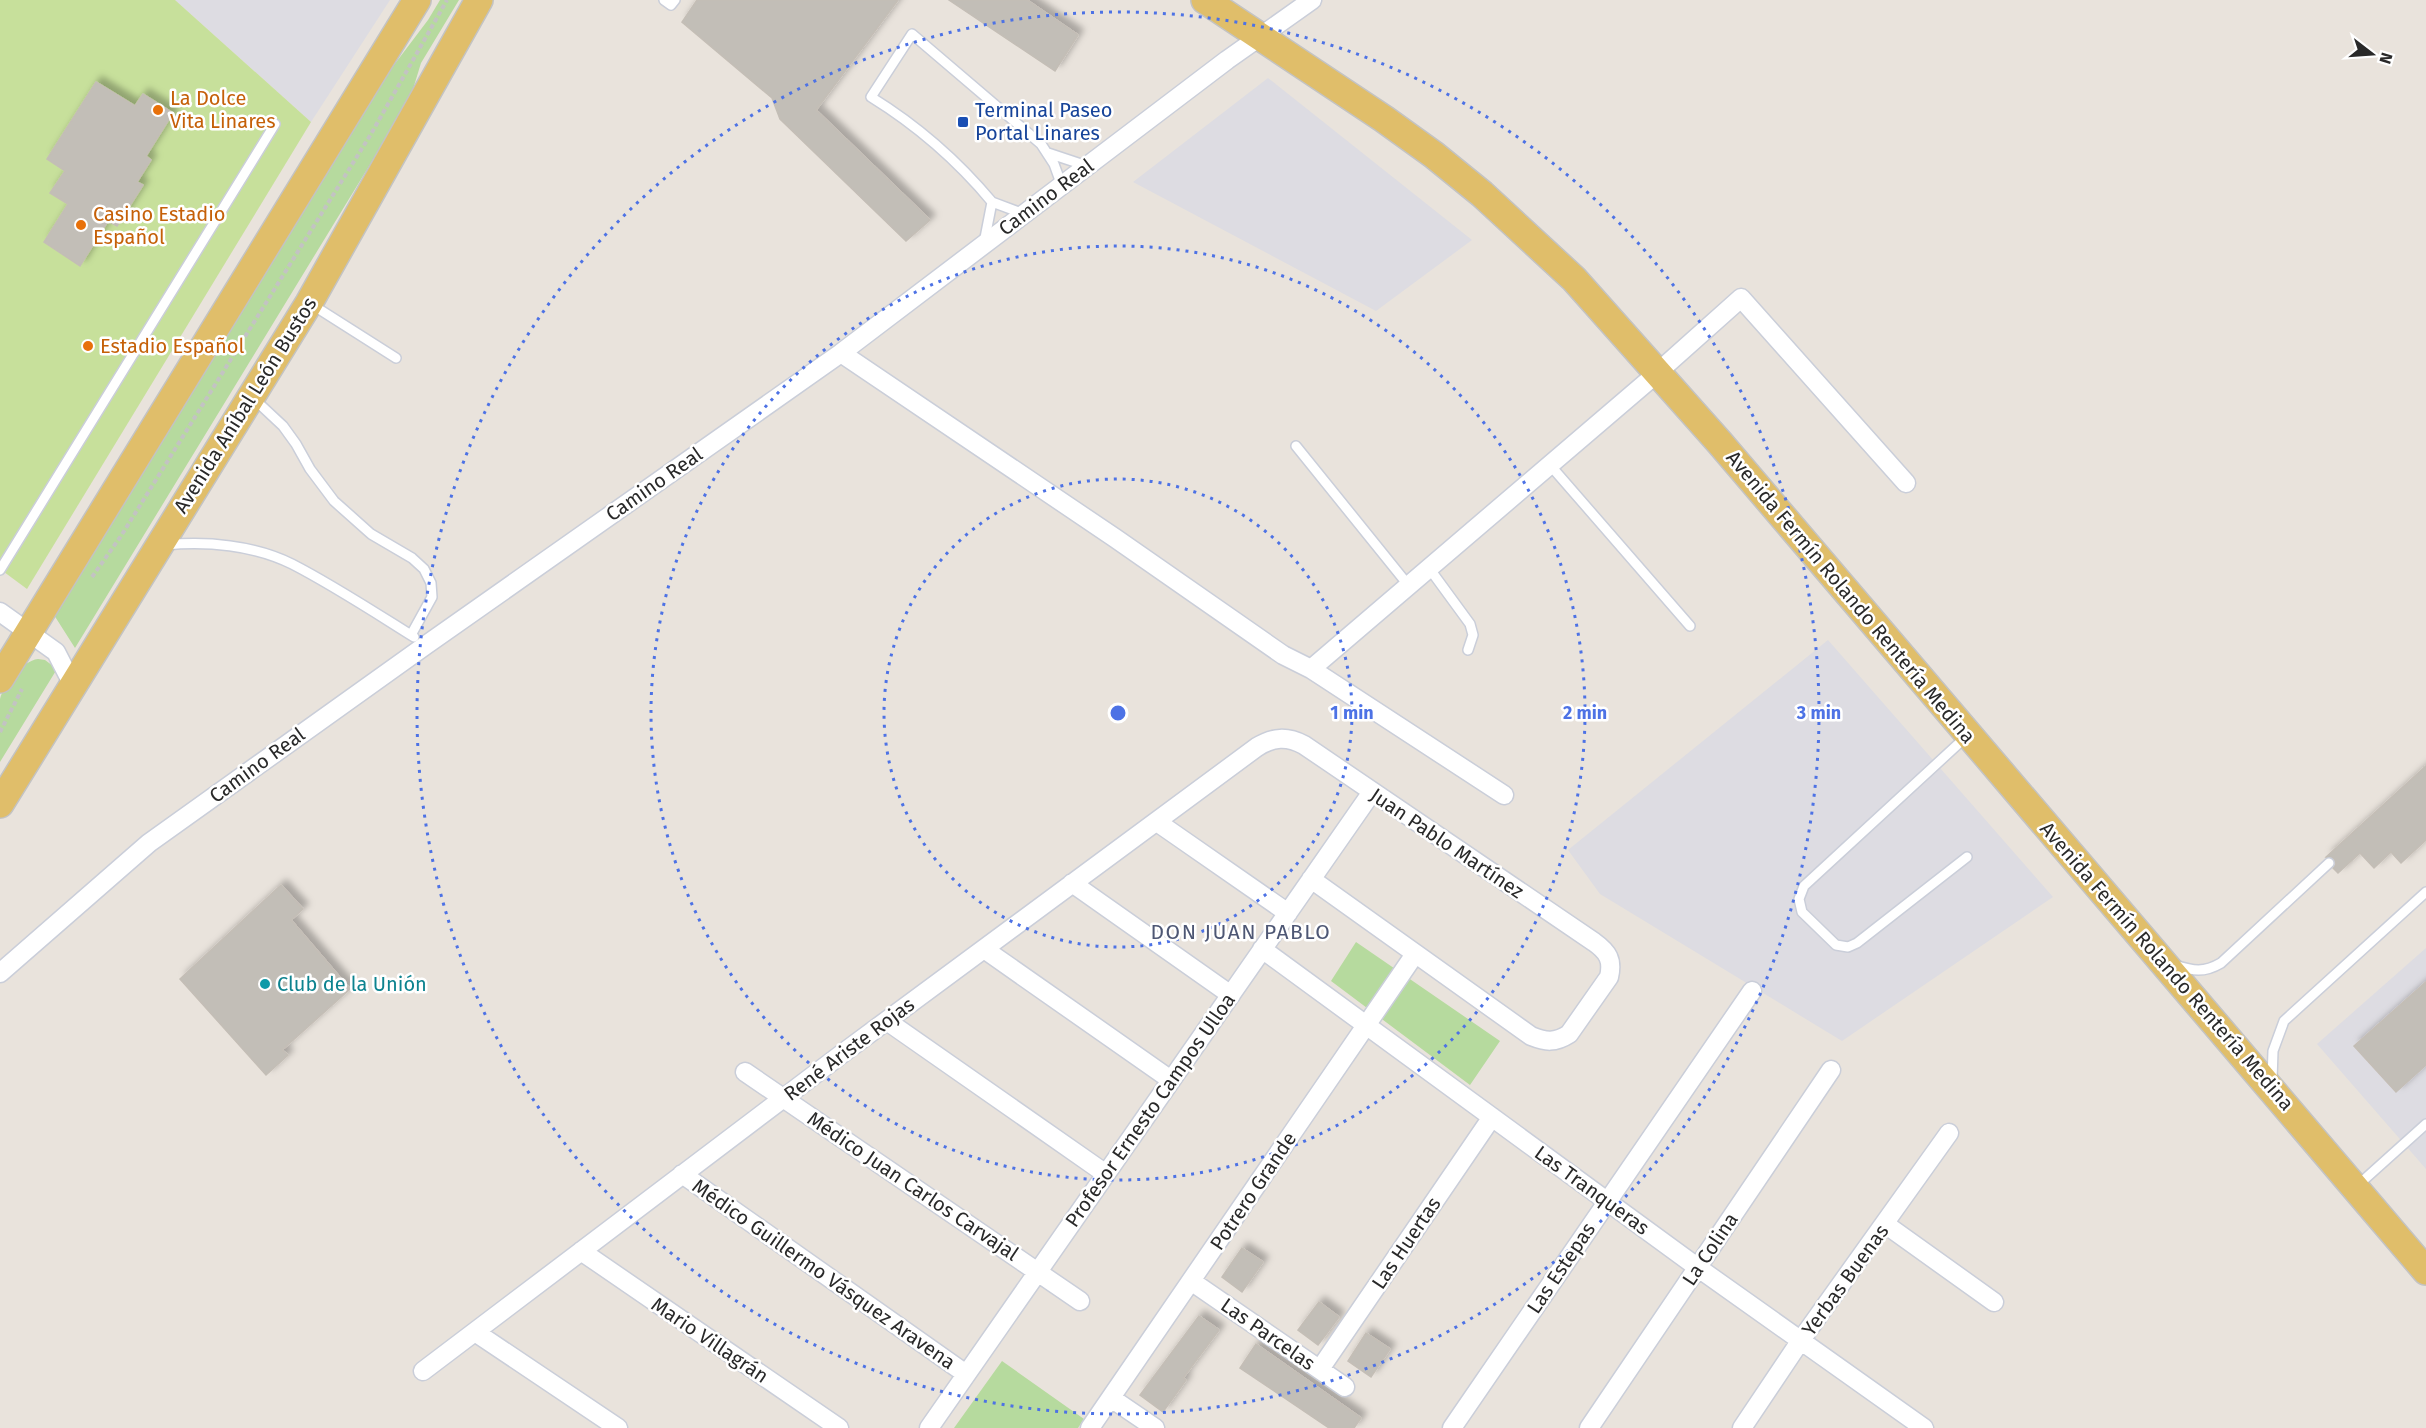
<svg xmlns="http://www.w3.org/2000/svg" width="2426" height="1428" font-family="'Fira Sans',sans-serif">
  <style>
    .industrial { fill: #dddce2 }
    .green { fill: #b6da9e }
    .pitch { fill: #c7e09b }
    .building { fill: #c2beb7; stroke: #c4beb6; stroke-width: 1.5; filter: url(#shadow) }
    .lines { fill: none; stroke-linecap: round; stroke-linejoin: round }
    .lane-casing { stroke: #caced9; stroke-width: 12 }
    .street-casing { stroke: #caced9; stroke-width: 21 }
    .primary-casing { stroke: #c3c3c3; stroke-width: 30 }
    .path { stroke: #c3c3c3; stroke-width: 4; stroke-dasharray: 4.5 3; stroke-linecap: butt }
    .lane { stroke: #fff; stroke-width: 9 }
    .street { stroke: #fff; stroke-width: 18 }
    .primary { stroke: #e0be6a; stroke-width: 27 }
    .ring { fill: none; stroke: #4d72e5; stroke-width: 3; stroke-dasharray: 3 6 }
    .food-dot { fill: #e8710a; stroke: #fff; stroke-width: 2 }
    .transit-dot { fill: #1a4fb4; stroke: #fff; stroke-width: 2 }
    .culture-dot { fill: #0f9aa8; stroke: #fff; stroke-width: 2 }
    .labels { text-anchor: middle; stroke-width: 5; stroke-linejoin: round; paint-order: stroke }
    .food-label { font-size: 20px; fill: #c56008; stroke: #fff; text-anchor: start }
    .transit-label { font-size: 20px; fill: #164399; stroke: #fff; text-anchor: start }
    .street-label { font-size: 20px; fill: #292929; stroke: #fff }
    .culture-label { font-size: 20px; fill: #0d838f; stroke: #fff; text-anchor: start }
    .neighbourhood-label { font-size: 21px; letter-spacing: 1.5px; fill: #4e5774; stroke: #fff }
    .centre { fill: #4d72e5; stroke: #fff; stroke-width: 3 }
    .ring-label { font-size: 18px; text-anchor: middle; font-weight: bold; fill: #4d72e5; stroke: #fff; stroke-width: 5; stroke-linejoin: round; paint-order: stroke }
  </style>
  <defs>
    <filter id="shadow"><feDropShadow dx="5.5" dy="-5.5" stdDeviation="3" flood-color="#0004"/></filter>
  </defs>
  <rect width="100%" height="100%" fill="#e9e3dc"/>
  <path class="industrial" d="M175 0H390L311 122Z
    M1268 78 1472 240 1376 311 1133 182Z
    M1828 640 2053 897 1842 1041 1600 894 1568 850Z
    M2426 948V1169L2317 1044Z"/>
  <path class="green" d="M440 0H459L421 63 410 99 75 648 54 615 366 102 428 20Z
    M38 659 45 660 57 669 0 762C0 748 0 710 0 699 4 684 22 661 38 659Z
    M1356 942 1500 1041 1470 1085 1331 981Z
    M1002 1361 1084 1419 1078 1428H954Z"/>
  <path class="pitch" d="M0 0H175L311 122 27 589 0 569Z"/>
  <path class="building" d="M697 0H898L816 110 930 220 906 241 780 119 772 98 682 22Z
    M949 0H1027L1078 35 1055 71Z
    M96 82 135 106 143 94 173 113 146 156 151 160 137 182 143 185 117 226 108 221 80 266 44 242 68 204 50 193 65 171 47 159Z
    M2426 766V840L2401 863 2391 852 2374 868 2360 853 2338 873 2333 868 2336 864 2334 859 2326 857Z
    M281 885 303 909 291 920 350 989 282 1050 288 1055 266 1075 180 979Z
    M2426 982V1065L2396 1092 2354 1046Z
    M1242 1248 1263 1262 1242 1292 1222 1277Z
    M1319 1302 1339 1317 1318 1345 1298 1330Z
    M1199 1316 1219 1330 1183 1378 1186 1380 1163 1412 1140 1395Z
    M1366 1333 1390 1349 1371 1377 1348 1361Z
    M1256 1344 1361 1418 1354 1428H1329L1240 1368Z"/>
  <g class="lines">
    <defs>
      <path id="lane" d="M664 0 671 5 675 0
        M1048 153 1087 166
        M992 202C957 160 918 126 871 97L912 34 1041 144 1054 164 1062 186
        M984 243 992 202 1024 214
        M311 304 396 358
        M253 398 283 426 296 444 310 469 334 501 371 534 412 558 424 569 431 583 432 597 411 635
        M1296 446 1409 586
        M1550 465 1690 626
        M166 545C206 541 254 545 292 564 333 585 374 612 414 637
        M1429 568 1470 624 1473 635 1468 650
        M0 570 275 124
        M1967 857 1857 943 1848 947 1836 945 1802 912 1799 899 1804 886 1968 735
        M2175 965C2193 971 2204 973 2221 963L2329 863
        M2272 1080 2273 1051 2284 1021 2426 892
        M2357 1186 2426 1124"/>
      <path id="street" d="M841 353 1115 538 1283 655 1311 669 1504 795
        M0 612 56 652 73 685
        M1311 669 1648 381 1741 298 1906 483
        M1157 822 1288 913
        M1072 883 1231 995
        M984 949 1171 1080
        M1262 949 1697 1267 1924 1428
        M0 973 149 843 426 645 841 353 1227 60 1312 0
        M887 1021 1106 1174
        M745 1072 1080 1301
        M682 1174 966 1374
        M1885 1224 1994 1302
        M581 1251 839 1428
        M1191 1281 1345 1387
        M475 1332 618 1428
        M1320 1369 1492 1117
        M423 1371 843 1053 1257 747C1273 737 1287 736 1304 745L1594 942C1608 952 1613 960 1609 977L1569 1034C1555 1043 1546 1042 1531 1036L1311 879
        M1111 1398 1155 1428
        M929 1428 1372 792
        M1090 1428 1415 954
        M1452 1428 1752 991
        M1589 1428 1831 1070
        M1742 1428 1801 1340 1949 1133"/>
      <path id="primary" d="M1205 0 1384 119 1434 155 1482 194 1574 279 1720 443 2426 1271
        M0 679 417 0
        M0 804 309 303 479 0"/>
    </defs>
    <use href="#lane" class="lane-casing"/>
    <use href="#street" class="street-casing"/>
    <use href="#primary" class="primary-casing"/>
    <path class="path" d="M92 577 121 536 371 134 447 0
      M0 732 22 689"/>
    <use href="#lane" class="lane"/>
    <use href="#street" class="street"/>
    <use href="#primary" class="primary"/>
  </g>
  <g class="ring">
    <circle cx="1118" cy="713" r="234"/>
    <circle cx="1118" cy="713" r="467"/>
    <circle cx="1118" cy="713" r="701"/>
  </g>
  <g class="food-dot">
    <circle cx="158" cy="110" r="6"/>
    <circle cx="81" cy="225" r="6"/>
    <circle cx="88" cy="346" r="6"/>
  </g>
  <rect class="transit-dot" x="957" y="116" width="12" height="12" rx="3"/>
  <circle class="culture-dot" cx="265" cy="984" r="6"/>
  <g class="labels">
    <g class="food-label">
      <text x="170" y="105">La Dolce<tspan x="170" dy="23">Vita Linares</tspan></text>
      <text x="93" y="221">Casino Estadio<tspan x="93" dy="23">Español</tspan></text>
      <text x="100" y="353">Estadio Español</text>
    </g>
    <g class="transit-label">
      <text x="975" y="117">Terminal Paseo<tspan x="975" dy="23">Portal Linares</tspan></text>
    </g>
    <g class="street-label">
      <text transform="translate(1046 197) rotate(-37)" y="7">Camino Real</text>
      <text transform="translate(245 405) rotate(-58)" y="7">Avenida Aníbal León Bustos</text>
      <text transform="translate(654 484) rotate(-35)" y="7">Camino Real</text>
      <text transform="translate(1851 597) rotate(50)" y="7">Avenida Fermín Rolando Rentería Medina</text>
      <text transform="translate(257 765) rotate(-36)" y="7">Camino Real</text>
      <text transform="translate(1447 843) rotate(34)" y="7">Juan Pablo Martínez</text>
      <text transform="translate(2167 966) rotate(49)" y="7">Avenida Fermín Rolando Rentería Medina</text>
      <text transform="translate(849 1049) rotate(-37)" y="7">René Ariste Rojas</text>
      <text transform="translate(1150 1110) rotate(-55)" y="7">Profesor Ernesto Campos Ulloa</text>
      <text transform="translate(913 1186) rotate(34)" y="7">Médico Juan Carlos Carvajal</text>
      <text transform="translate(1592 1190) rotate(36)" y="7">Las Tranqueras</text>
      <text transform="translate(1253 1191) rotate(-56)" y="7">Potrero Grande</text>
      <text transform="translate(1406 1243) rotate(-56)" y="7">Las Huertas</text>
      <text transform="translate(1710 1249) rotate(-56)" y="7">La Colina</text>
      <text transform="translate(1561 1268) rotate(-56)" y="7">Las Estepas</text>
      <text transform="translate(824 1274) rotate(35)" y="7">Médico Guillermo Vásquez Aravena</text>
      <text transform="translate(1845 1280) rotate(-54)" y="7">Yerbas Buenas</text>
      <text transform="translate(1268 1334) rotate(35)" y="7">Las Parcelas</text>
      <text transform="translate(710 1340) rotate(34)" y="7">Mario Villagrán</text>
    </g>
    <g class="culture-label">
      <text x="277" y="991">Club de la Unión</text>
    </g>
    <g class="neighbourhood-label">
      <text x="1241" y="939">DON JUAN PABLO</text>
    </g>
  </g>
  <circle cx="1118" cy="713" r="9" class="centre"/>
  <g class="ring-label">
    <text x="1352" y="719">1 min</text>
    <text x="1585" y="719">2 min</text>
    <text x="1819" y="719">3 min</text>
  </g>
  <g transform="translate(2372 54) rotate(107)" stroke="#ffffff" stroke-width="4.5" paint-order="stroke">
  <path d="M0-4.5L10 22L0 15L-10 22Z" fill="#292929"/>
  <text y="-9" font-size="16" font-weight="bold" text-anchor="middle" fill="#292929">N</text>
  </g>
</svg>
